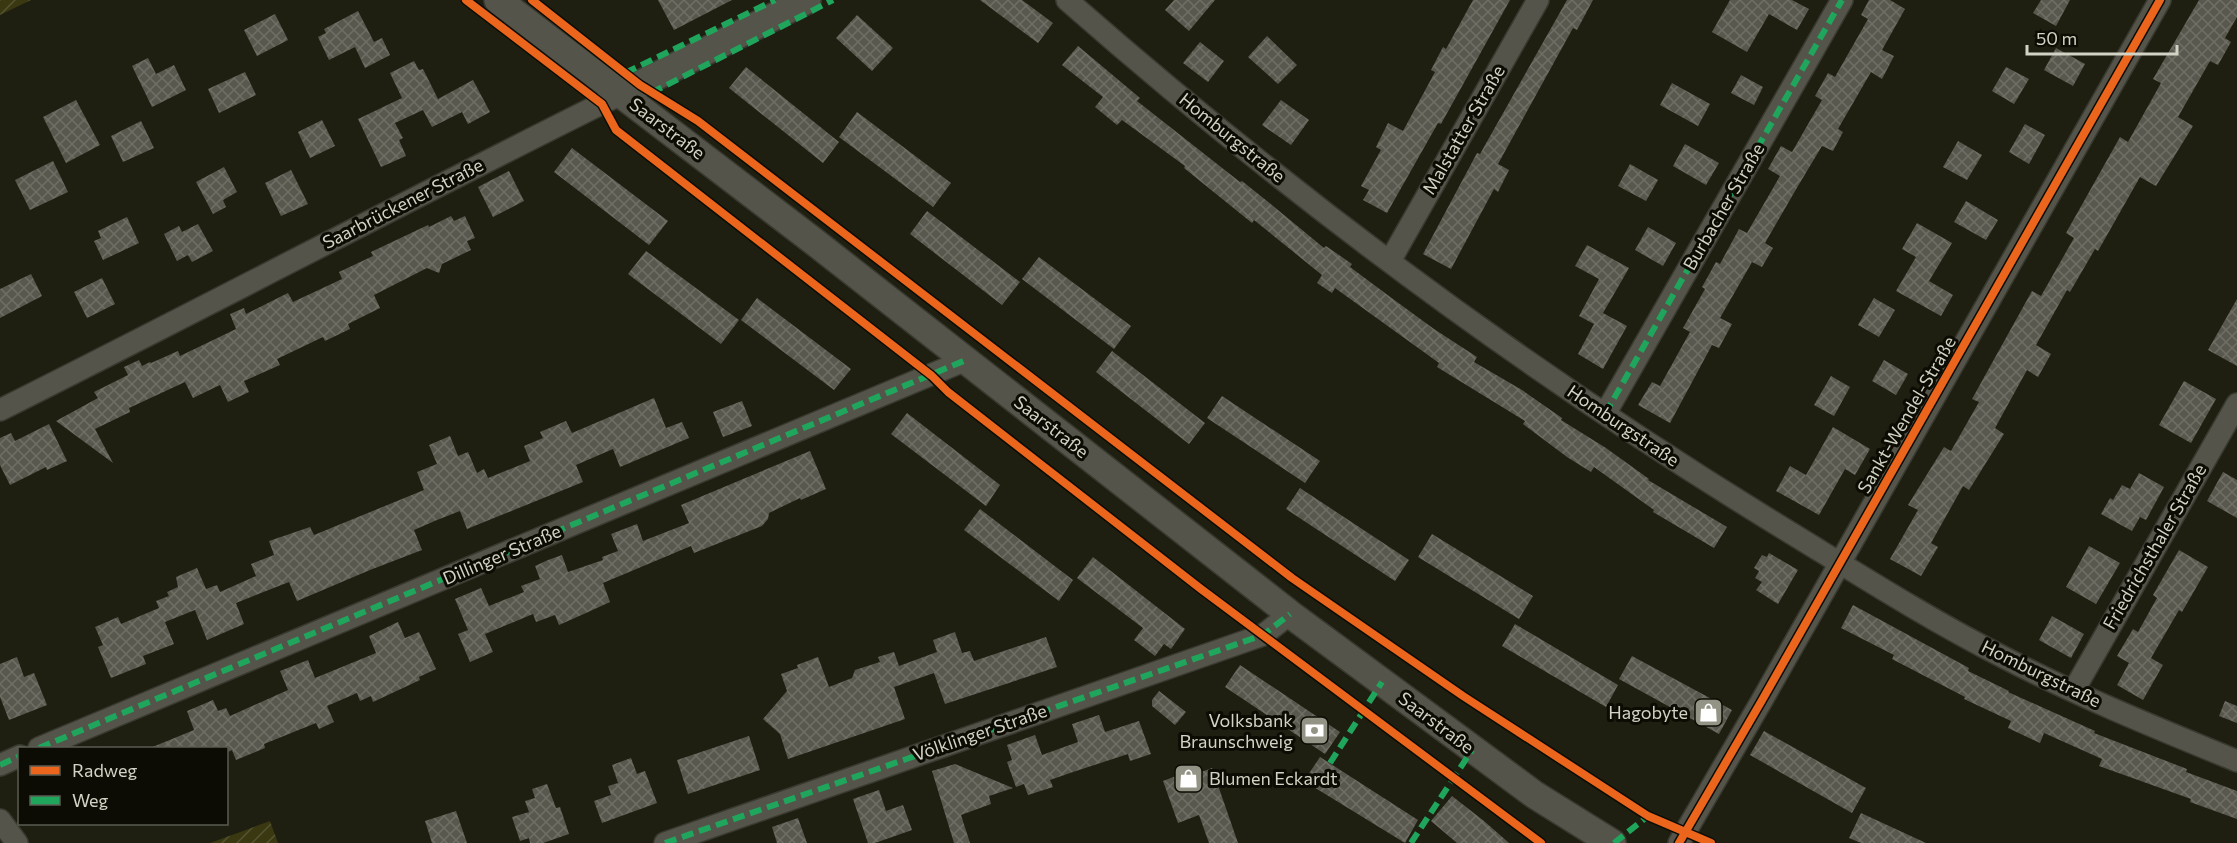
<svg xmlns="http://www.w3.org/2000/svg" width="2237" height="843" font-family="Commissioner,sans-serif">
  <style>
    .garden { fill: url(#garden-furrows) }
    .building { fill: url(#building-cross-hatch) }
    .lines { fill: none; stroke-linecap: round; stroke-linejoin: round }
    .minor-casing { stroke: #38392f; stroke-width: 24 }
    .tertiary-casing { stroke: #38392f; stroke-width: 30 }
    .minor { stroke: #54544a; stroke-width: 21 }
    .tertiary { stroke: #54544a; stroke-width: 27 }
    .quiet { stroke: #20a55d; stroke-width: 6; stroke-dasharray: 12 6; stroke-linecap: butt }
    .cycleway-casing { stroke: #0c0c04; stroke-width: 11 }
    .cycleway { stroke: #eb651d; stroke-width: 8 }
    .labels { text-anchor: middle; stroke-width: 6; stroke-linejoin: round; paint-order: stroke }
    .street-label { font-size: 18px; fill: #d2d3c4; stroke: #0c0c04 }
    .poi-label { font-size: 18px; fill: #d2d3c4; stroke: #0c0c04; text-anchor: end }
  </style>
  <defs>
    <pattern id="garden-furrows" width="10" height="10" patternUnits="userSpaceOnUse" patternTransform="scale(1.5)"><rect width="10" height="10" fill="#393811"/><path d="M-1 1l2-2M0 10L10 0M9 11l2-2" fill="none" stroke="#555432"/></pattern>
    <pattern id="building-cross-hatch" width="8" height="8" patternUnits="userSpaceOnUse" patternTransform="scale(1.5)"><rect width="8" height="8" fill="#58584e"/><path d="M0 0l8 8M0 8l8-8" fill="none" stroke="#6f6f66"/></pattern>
  </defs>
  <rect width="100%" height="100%" fill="#1e1e11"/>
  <path class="garden" d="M0 0H31L0 15Z
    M270 821 278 843H210Z"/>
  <path class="building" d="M658 0H732L674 30Z
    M980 0H1022L1053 23 1038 43Z
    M1174 0H1215L1189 31 1165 10Z
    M1473 0H1510L1441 124 1438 123 1387 213 1363 200 1369 190 1361 186 1381 150 1376 147 1388 123 1403 131 1435 72 1431 70 1443 47 1446 49Z
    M1567 0H1593L1577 30 1573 28 1498 164 1509 170 1498 192 1494 189 1451 269 1423 254 1477 153 1480 154Z
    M1730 0H1792L1809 9 1797 30 1769 14 1747 52 1712 32Z
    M1869 0H1890L1905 9 1882 50 1894 56 1882 79 1871 72 1838 129 1843 132 1833 151 1822 146 1798 186 1765 243 1773 248 1762 267 1752 262 1720 318 1732 324 1719 348 1712 345 1670 423 1638 405 1652 382 1660 386 1690 332 1683 328 1705 289 1702 287 1716 262 1720 264 1739 229 1747 233 1780 176 1768 169 1781 146 1792 152 1822 100 1815 96 1828 73 1835 77 1868 19 1861 15Z
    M2041 0H2070L2056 26 2033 13Z
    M2199 0H2237V17L2225 38 2231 42 2218 65 2210 61 2178 117 2193 126 2156 186 2140 177 2098 251 2095 249 2070 292 2067 290 2036 345 2051 354 2038 377 2027 370 1995 428 2004 434 1969 490 1963 486 1931 543 1938 547 1921 576 1890 559 1918 510 1908 505 1944 447 1951 451 1979 402 1972 399 2032 291 2041 296 2074 238 2066 233 2120 137 2128 142 2161 83 2153 79Z
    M358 11 374 42 382 38 390 55 365 68 355 47 329 60 318 37 326 33 324 29Z
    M275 14 288 40 257 56 244 30Z
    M857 15 893 48 872 71 836 38Z
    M1267 36 1297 65 1278 84 1248 57Z
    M1200 42 1224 61 1208 82 1183 63Z
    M1078 46 1140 98 1137 101 1240 182 1242 181 1267 201 1324 248 1326 246 1352 264 1350 267 1393 299 1434 329 1477 357 1474 362 1522 390 1562 418 1561 420 1606 448 1649 479 1648 480 1727 527 1714 548 1653 512 1654 510 1594 467 1591 472 1567 457 1523 424 1525 421 1437 367 1439 363 1335 288 1332 293 1317 283 1322 275 1254 220 1252 223 1184 168 1185 166 1122 120 1117 125 1095 107 1103 97 1062 65Z
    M2056 48 2085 64 2073 86 2044 70Z
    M148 58 156 74 174 65 186 90 152 107 132 66Z
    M414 61 419 70 423 69 438 99 473 80 490 112 468 124 462 112 432 127 423 110 395 123 403 138 399 140 406 156 381 167 358 119 402 98 390 73Z
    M746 67 839 142 823 163 729 88Z
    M2006 67 2029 79 2014 104 1992 91Z
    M245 72 256 95 219 113 208 89Z
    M1741 75 1763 87 1754 105 1731 93Z
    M1672 83 1710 104 1698 126 1660 105Z
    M76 100 100 145 66 163 43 117Z
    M1281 100 1309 120 1291 145 1262 125Z
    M857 112 951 183 933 207 839 137Z
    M322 120 335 146 310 158 298 132Z
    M141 121 154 148 123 162 111 136Z
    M2025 124 2045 135 2029 164 2009 152Z
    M1958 141 1982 155 1967 180 1943 167Z
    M1685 144 1719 163 1706 185 1673 166Z
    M572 148 668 221 649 245 554 172Z
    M53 161 68 192 30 210 15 180Z
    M1630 164 1658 180 1646 201 1618 186Z
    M224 167 237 192 223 200 226 207 213 214 196 182Z
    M291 170 308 204 281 216 265 183Z
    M509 171 524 201 493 217 478 187Z
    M1966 201 1998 220 1986 240 1954 222Z
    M927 211 1020 282 1002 305 910 234Z
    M451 216 454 221 465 216 475 238 467 241 471 250 442 264 439 273 427 268 374 295 380 308 348 324 350 329 325 341 323 337 277 359 280 365 244 381 249 392 228 402 220 385 193 398 185 382 129 408 130 412 95 429 113 463 56 421 98 398 94 392 128 375 124 367 139 360 142 366 150 362 151 363 178 351 180 356 236 329 230 314 244 308 246 314 288 293 293 302 342 279 339 272 373 256 371 252 428 225 429 227Z
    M127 217 139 243 103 260 94 241 101 238 98 231Z
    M1917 223 1952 243 1929 281 1953 295 1941 316 1896 291 1916 257 1902 249Z
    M198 224 213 251 192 262 188 255 177 261 164 234 179 226 182 232Z
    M1648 227 1676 243 1663 266 1635 250Z
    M1587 245 1629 268 1603 313 1627 326 1603 369 1578 354 1594 324 1579 316 1599 279 1575 266Z
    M646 251 739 320 721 344 628 274Z
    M1039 257 1131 326 1114 349 1022 279Z
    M31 274 42 296 0 318V289Z
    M102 278 115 304 87 318 74 292Z
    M757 298 851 369 834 390 741 320Z
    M1874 298 1895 310 1879 337 1858 325Z
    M2237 299V366L2208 350Z
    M1112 351 1205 423 1189 444 1096 372Z
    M1884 360 1908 374 1896 395 1872 381Z
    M1831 376 1850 387 1834 416 1814 405Z
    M2184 381 2216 399 2191 443 2159 425Z
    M1222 396 1320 461 1305 483 1207 418Z
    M654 398 666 428 682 422 689 438 620 467 613 449 576 465 583 482 467 529 460 511 437 520 414 530 422 550 370 570 297 601 289 582 236 603 244 624 207 640 195 610 165 622 174 644 143 656 146 664 111 678 98 647 103 645 95 627 118 617 121 624 159 608 156 601 169 596 167 592 178 587 176 577 197 568 206 589 217 585 220 592 256 576 251 564 274 555 269 541 310 527 314 535 424 490 417 472 437 464 429 445 450 436 458 456 468 452 477 473 484 469 488 478 530 461 524 446 543 438 540 432 566 421 572 433Z
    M742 401 752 426 723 437 713 412Z
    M907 413 1000 485 986 506 891 434Z
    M49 424 67 461 47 470 46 467 10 485 0 465V438L11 433 15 441Z
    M1833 427 1870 449 1855 475 1845 469 1819 515 1776 491 1790 466 1806 475Z
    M810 451 826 489 801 500 800 498 769 513 768 519 762 526 694 553 691 546 603 583 610 602 586 613 559 625 555 615 536 622 533 614 485 634 493 652 470 662 458 634 468 630 455 599 481 588 489 606 524 592 521 586 540 579 535 566 548 560 562 555 568 572 603 560 602 557 618 551 611 534 637 524 643 541 689 523 681 505Z
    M2223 472 2237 480V518L2207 501Z
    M2139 473 2164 487 2146 520 2140 517 2132 531 2101 514 2110 498 2113 500 2122 485 2130 489Z
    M1300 488 1409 560 1395 581 1286 509Z
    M980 509 1073 580 1059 601 964 530Z
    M1432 534 1533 596 1519 619 1418 557Z
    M2089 546 2120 563 2096 604 2066 587Z
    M2179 550 2208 567 2182 612 2179 610 2151 658 2163 665 2143 700 2117 685 2129 663 2117 656 2133 629 2138 632 2157 598 2153 595Z
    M1769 553 1798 570 1778 604 1756 590 1762 582 1755 578 1759 571 1754 568 1762 555 1767 557Z
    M1093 557 1185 629 1171 649 1164 644 1155 656 1134 640 1143 628 1077 578Z
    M1853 605 1969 668 1968 671 2009 691 2008 692 2095 731 2094 733 2187 769 2186 772 2237 791V819L2190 802 2191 799 2099 766 2102 759 2044 733 2040 743 2008 728 2011 721 1964 699 1965 697 1892 659 1894 655 1841 628Z
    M2052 616 2084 634 2071 658 2039 640Z
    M398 622 405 638 419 632 436 669 419 677 420 680 373 702 371 696 360 701 357 693 327 706 334 722 319 729 316 723 264 744 265 748 236 760 232 750 226 753V748H150L194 730 187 711 213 700 218 711 226 708 230 716 288 690 280 671 308 660 315 678 376 653 369 636Z
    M1515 624 1618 685 1606 707 1502 646Z
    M955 632 962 653 970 651 974 661 1046 637 1057 667 945 704 934 673 894 687 905 719 788 759 780 734 763 719 787 691 781 674 798 668 797 665 818 657 829 687 852 678 855 670 880 662 878 657 894 652 899 666 937 652 933 640Z
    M1632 656 1732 710 1719 734 1619 679Z
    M17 657 24 677 34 673 47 705 9 720 0 697V664Z
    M1240 665 1340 732 1325 754 1225 687Z
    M1159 691 1186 712 1175 725 1152 706V700Z
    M2225 701 2237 706V723L2219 716Z
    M1099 715 1105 732 1139 721 1151 754 1130 761 1128 754 1073 772 1050 780 1053 787 1028 795 1024 784 1016 787 1007 762 1012 760 1007 745 1035 735 1042 755 1078 742 1072 724Z
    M1764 731 1866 788 1852 813 1750 755Z
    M749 736 760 770 688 794 677 760Z
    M1320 757 1418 820 1405 843 1304 781Z
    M631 758 637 774 645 771 657 803 602 823 594 801 611 795 608 786 618 783 612 765Z
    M955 764 1013 788 989 796 991 804 961 815 970 843H954L932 771Z
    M1212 768 1238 843H1209L1199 815 1178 823 1163 781 1184 773 1185 778Z
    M547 784 556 808 560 807 569 834 543 843H530L529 838 520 841 512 817 529 812 525 801 535 798 532 789Z
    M879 790 886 811 903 805 912 830 875 843H868L853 799Z
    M1452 796 1484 821 1509 843H1457L1431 821Z
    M456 811 467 843H432L425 821Z
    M1861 813 1926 843H1861L1849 838Z
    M798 818 807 843H777L772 827Z"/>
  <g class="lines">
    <defs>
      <path id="minor" d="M1067 0C1291 197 1532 375 1786 530 1858 574 1930 620 2005 658 2080 697 2159 729 2237 761
        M1390 261 1538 0
        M0 410C208 306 413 197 621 94
        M1605 414 1842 0
        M2074 690 2237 404
        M39 748 966 360
        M0 765 20 756
        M0 820 17 843
        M665 843 1263 635 1290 614
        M1679 843 1761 702 2160 0"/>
      <path id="tertiary" d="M498 0 812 240 1290 614 1535 795 1612 843
        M621 94 807 0"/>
    </defs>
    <use href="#minor" class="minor-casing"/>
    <use href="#tertiary" class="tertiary-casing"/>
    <use href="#minor" class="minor"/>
    <use href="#tertiary" class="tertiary"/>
    <path class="quiet" d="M625 73 775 0
      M651 93 833 0
      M1605 414 1842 0
      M39 748 966 360
      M1330 763 1382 682
      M0 765 20 756
      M665 843 1263 635 1290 614
      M1411 843 1472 750
      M1614 843 1648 816"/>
    <defs>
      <path id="cycleway" d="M466 0 602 104 616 130 932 376 948 392 1201 589 1541 843
        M532 0 640 85 698 121 1292 578 1463 696 1648 816 1711 843
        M1679 843 1761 702 2160 0"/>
    </defs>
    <use href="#cycleway" class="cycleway-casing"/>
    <use href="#cycleway" class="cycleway"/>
  </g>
  <defs>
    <symbol id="shop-square" viewBox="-11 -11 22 22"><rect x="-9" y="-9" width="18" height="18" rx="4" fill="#939485" stroke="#0c0c04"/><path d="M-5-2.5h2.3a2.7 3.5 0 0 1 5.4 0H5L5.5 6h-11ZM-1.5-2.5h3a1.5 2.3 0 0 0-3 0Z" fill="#fff"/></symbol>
    <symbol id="bank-square" viewBox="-11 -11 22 22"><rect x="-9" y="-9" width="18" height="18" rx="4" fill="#939485" stroke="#0c0c04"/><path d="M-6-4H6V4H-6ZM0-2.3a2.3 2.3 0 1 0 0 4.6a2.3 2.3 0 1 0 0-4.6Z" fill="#fff"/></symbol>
  </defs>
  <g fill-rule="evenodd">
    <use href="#shop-square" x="1692" y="696" width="33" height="33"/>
    <use href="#bank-square" x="1298" y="714" width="33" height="33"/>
    <use href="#shop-square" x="1172" y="762" width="33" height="33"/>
  </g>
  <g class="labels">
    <g class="street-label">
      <text transform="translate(667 129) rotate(37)" y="6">Saarstraße</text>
      <text transform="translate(1464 130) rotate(-60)" y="6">Malstatter Straße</text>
      <text transform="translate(1232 138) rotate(39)" y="6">Homburgstraße</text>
      <text transform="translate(403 204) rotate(-27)" y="6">Saarbrückener Straße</text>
      <text transform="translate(1724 207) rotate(-60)" y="6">Burbacher Straße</text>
      <text transform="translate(1907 415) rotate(-60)" y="6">Sankt-Wendel-Straße</text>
      <text transform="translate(1623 426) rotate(34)" y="6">Homburgstraße</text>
      <text transform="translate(1051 427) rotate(38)" y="6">Saarstraße</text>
      <text transform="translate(2155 547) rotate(-60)" y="6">Friedrichsthaler Straße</text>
      <text transform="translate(502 555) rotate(-23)" y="6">Dillinger Straße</text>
      <text transform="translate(2041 674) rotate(26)" y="6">Homburgstraße</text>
      <text transform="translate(1436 723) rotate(37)" y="6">Saarstraße</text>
      <text transform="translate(980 733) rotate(-19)" y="6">Völklinger Straße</text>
    </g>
    <g class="poi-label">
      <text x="1688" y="719">Hagobyte</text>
      <text x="1293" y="727">Volksbank<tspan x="1293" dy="21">Braunschweig</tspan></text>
      <text x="1209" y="785" text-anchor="start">Blumen Eckardt</text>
    </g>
  </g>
  <rect x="18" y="747" width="210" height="78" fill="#0c0c04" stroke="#5b5c51" stroke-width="1.5"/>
  <rect x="30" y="766" width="30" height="9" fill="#eb651d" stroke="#5b5c51" stroke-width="1.5"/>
  <text x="72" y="777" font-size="18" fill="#d2d3c4">Radweg</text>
  <rect x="30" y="796" width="30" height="9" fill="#20a55d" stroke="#5b5c51" stroke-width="1.5"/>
  <text x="72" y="807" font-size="18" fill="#d2d3c4">Weg</text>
  <path d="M2027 45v9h150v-9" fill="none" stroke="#d2d3c4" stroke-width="3"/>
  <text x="2036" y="45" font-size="18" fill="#d2d3c4" stroke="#0c0c04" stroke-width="4.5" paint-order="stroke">50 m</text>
</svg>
